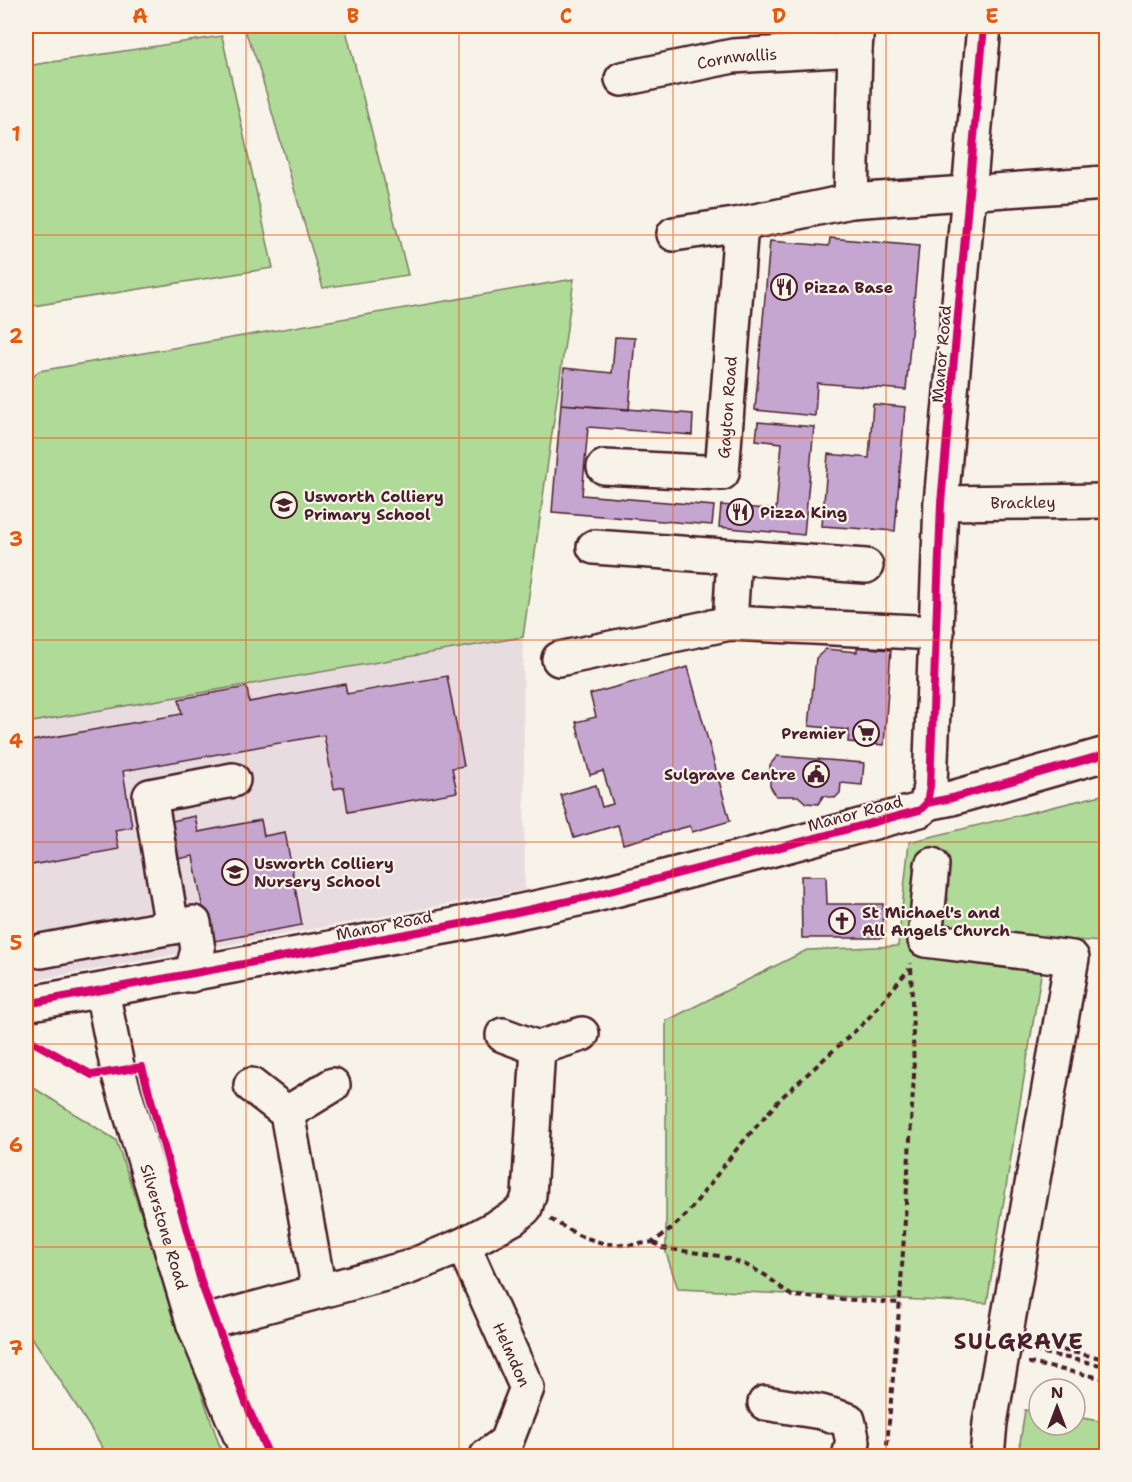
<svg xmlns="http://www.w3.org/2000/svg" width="1132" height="1482" font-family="'Shantell Sans',sans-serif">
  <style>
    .built { fill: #e8dce1 }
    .green { fill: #b0da97; stroke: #7d7c61; stroke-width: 1.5 }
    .building { fill: #c5a6d1; stroke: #4a1f2b; stroke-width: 1.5 }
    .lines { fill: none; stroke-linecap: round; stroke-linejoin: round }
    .minor-casing { stroke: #4a1f2b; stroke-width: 38 }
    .path { stroke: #4a1f2b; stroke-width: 4; stroke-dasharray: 6 4.5; stroke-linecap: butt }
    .minor { stroke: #f7f3e8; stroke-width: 33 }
    .cycleway-casing { stroke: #f7f3e8; stroke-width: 11 }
    .cycleway { stroke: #d6006c; stroke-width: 8 }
    .grid { fill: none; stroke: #e8590c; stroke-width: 1.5; stroke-opacity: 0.55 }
    .labels { text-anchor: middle; stroke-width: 4.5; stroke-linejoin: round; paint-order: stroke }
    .street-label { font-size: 16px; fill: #4a1f2b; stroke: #f7f3e8 }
    .poi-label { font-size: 16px; font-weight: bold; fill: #4a1f2b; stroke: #f7f3e8; text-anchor: start }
    .district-label { font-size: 22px; font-weight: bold; letter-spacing: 1.5px; fill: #4a1f2b; stroke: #f7f3e8 }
    .neatline { fill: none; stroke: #e8590c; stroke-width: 2 }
    .grid-label { font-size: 20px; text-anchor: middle; font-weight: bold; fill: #e8590c }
  </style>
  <rect width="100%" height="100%" fill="#f7f3e8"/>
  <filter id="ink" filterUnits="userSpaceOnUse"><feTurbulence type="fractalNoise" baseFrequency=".0167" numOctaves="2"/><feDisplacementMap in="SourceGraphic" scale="12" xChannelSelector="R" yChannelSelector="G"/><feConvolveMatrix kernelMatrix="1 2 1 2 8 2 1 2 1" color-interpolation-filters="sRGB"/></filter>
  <g filter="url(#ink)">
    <path class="built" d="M574 279 523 637 525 890 26 982V374Z"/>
    <path class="green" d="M243 26H345L408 275 323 288 257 61Z
      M222 36 273 268 26 307V66Z
      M574 279 523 637 26 723V384L39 371Z
      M1106 794V928L1103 942 1047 938 987 1303 678 1289 666 1253V1021L807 950 898 946 909 842Z
      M26 1083 116 1140 223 1456H108L46 1358 26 1329Z
      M1025 1410 1039 1412V1425H1075V1417L1106 1422V1456H1018Z"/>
    <path class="building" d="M830 238 919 246 906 390 817 383 815 416 755 410 770 241 829 246Z
      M615 337 635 338 629 410 561 404 564 368 612 373Z
      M561 404 693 414 692 435 588 427 582 495 714 506 712 525 552 512Z
      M873 404 905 407 895 531 822 526 828 454 869 458Z
      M758 422 814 427 804 535 719 527 721 505 776 510 782 443 756 440Z
      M857 647 891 650 884 745 848 742 849 730 809 726 816 658 826 649 857 652Z
      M688 667 730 821 692 832 690 826 623 844 618 825 574 838 561 795 596 785 602 807 613 804 603 771 590 775 576 722 596 717 590 694Z
      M447 676 464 766 452 768 457 792 348 812 344 787 334 789 324 735 123 771 132 827 115 830 119 849 26 866V742L182 714 179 699 247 687 249 702 345 684 347 694Z
      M777 756 864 763 862 785 841 783 840 793 835 798 823 796 818 804 806 803 798 796H776L770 786V765Z
      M195 816 198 832 261 820 264 836 285 832 302 925 209 942 193 856 166 861 162 838 175 836 172 821Z
      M801 876H826L827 904H883V938H802Z"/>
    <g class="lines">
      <defs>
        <g id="minor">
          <path id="s1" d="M622 79 733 56 855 49"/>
          <path d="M851 201 855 49 857 26"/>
          <path d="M674 234 741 224 851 201 1106 183"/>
          <path id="s2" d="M604 467 722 473 741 224"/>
          <path id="s3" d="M941 503 1106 501"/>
          <path d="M594 547 866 566"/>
          <path d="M730 623 734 557"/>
          <path d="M559 659 730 623 937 633"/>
          <path d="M927 803 952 798 1106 754"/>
          <path d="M932 865 925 940 1072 958 990 1423 987 1456"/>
          <path d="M172 927 150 796 233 780"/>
          <path d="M41 951 194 923 198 950 191 975"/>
          <path id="s4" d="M102 991 118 1071 194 1325 249 1456"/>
          <path d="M26 1004 466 923 587 897 766 851 920 810 927 803 930 786 941 503 984 26"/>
          <path d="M503 1035 538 1048 582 1034"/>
          <path d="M251 1085 287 1113 333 1085"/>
          <path d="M287 1113 319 1291"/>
          <path id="s5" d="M463 1245 527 1388 506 1442 487 1456"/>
          <path d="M194 1325 407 1268 463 1245 513 1218 525 1208 529 1195 538 1048"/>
          <path d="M765 1403 821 1412 848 1420 853 1442 849 1456"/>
        </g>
      </defs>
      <use href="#minor" class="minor-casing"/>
      <path class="path" d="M550 1219 580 1236 606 1244 632 1245 653 1242 670 1230 687 1214 736 1150 781 1098 866 1021 909 969
        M653 1242 662 1248 720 1256 746 1265 765 1275 792 1296 900 1303
        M1032 1344 1106 1359
        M1033 1351 1106 1366
        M1030 1361V1363L1106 1379
        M886 1456 900 1299 914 1075 911 963"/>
      <use href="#minor" class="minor"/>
      <defs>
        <path id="cycleway" d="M927 803 952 798 1106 754
          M26 1004 466 923 587 897 766 851 920 810 927 803 930 786 941 503 984 26
          M26 1038 92 1075 142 1067 202 1285 246 1403 269 1456"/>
      </defs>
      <use href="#cycleway" class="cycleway-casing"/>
      <use href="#cycleway" class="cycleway"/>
    </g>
  </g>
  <path class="grid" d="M246 26V1456M459 26V1456M673 26V1456M886 26V1456M26 235H1106M26 438H1106M26 640H1106M26 842H1106M26 1044H1106M26 1247H1106"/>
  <defs>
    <symbol id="restaurant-ring" viewBox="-11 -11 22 22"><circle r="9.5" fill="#f7f3e8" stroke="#4a1f2b" stroke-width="1.5"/><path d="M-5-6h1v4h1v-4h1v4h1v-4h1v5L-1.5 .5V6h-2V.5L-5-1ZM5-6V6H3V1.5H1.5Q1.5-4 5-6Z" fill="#4a1f2b"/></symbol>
    <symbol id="school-ring" viewBox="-11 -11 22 22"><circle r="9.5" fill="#f7f3e8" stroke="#4a1f2b" stroke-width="1.5"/><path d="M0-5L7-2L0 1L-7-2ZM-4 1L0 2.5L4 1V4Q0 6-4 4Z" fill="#4a1f2b"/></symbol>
    <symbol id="supermarket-ring" viewBox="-11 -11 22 22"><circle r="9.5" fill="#f7f3e8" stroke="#4a1f2b" stroke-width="1.5"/><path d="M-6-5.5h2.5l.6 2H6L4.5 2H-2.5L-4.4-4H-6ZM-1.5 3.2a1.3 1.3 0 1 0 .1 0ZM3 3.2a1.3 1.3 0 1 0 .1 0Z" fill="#4a1f2b"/></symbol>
    <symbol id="civic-ring" viewBox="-11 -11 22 22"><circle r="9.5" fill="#f7f3e8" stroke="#4a1f2b" stroke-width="1.5"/><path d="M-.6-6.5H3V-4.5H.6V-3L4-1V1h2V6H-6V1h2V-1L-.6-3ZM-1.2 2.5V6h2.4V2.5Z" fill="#4a1f2b"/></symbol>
    <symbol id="church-ring" viewBox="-11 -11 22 22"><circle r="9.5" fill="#f7f3e8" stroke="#4a1f2b" stroke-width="1.5"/><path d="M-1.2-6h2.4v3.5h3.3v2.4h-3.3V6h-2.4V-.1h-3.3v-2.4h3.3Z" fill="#4a1f2b"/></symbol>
  </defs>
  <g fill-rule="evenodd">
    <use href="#restaurant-ring" x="769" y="272" width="30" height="30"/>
    <use href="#school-ring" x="269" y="490" width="30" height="30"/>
    <use href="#restaurant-ring" x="725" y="497" width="30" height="30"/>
    <use href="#supermarket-ring" x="851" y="718" width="30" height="30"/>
    <use href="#civic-ring" x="801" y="759" width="30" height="30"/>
    <use href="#school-ring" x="220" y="857" width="30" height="30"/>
    <use href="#church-ring" x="827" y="906" width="30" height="30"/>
  </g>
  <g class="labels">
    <g class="street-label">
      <text dy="6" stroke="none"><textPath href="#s1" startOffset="117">Cornwallis</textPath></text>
      <text transform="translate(941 354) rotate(-85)" y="6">Manor Road</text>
      <text dy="6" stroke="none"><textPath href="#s2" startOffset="184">Gayton Road</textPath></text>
      <text dy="6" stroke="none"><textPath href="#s3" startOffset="82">Brackley</textPath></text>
      <text transform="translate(855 813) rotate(-15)" y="6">Manor Road</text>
      <text transform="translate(384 925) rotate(-11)" y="6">Manor Road</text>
      <text dy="6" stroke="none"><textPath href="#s4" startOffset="244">Silverstone Road</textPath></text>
      <text dy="6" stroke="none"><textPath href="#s5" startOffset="120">Helmdon</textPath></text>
    </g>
    <g class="poi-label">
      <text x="804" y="293">Pizza Base</text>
      <text x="304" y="502">Usworth Colliery<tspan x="304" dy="18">Primary School</tspan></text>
      <text x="760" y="518">Pizza King</text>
      <text x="846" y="739" text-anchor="end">Premier</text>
      <text x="796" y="780" text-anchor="end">Sulgrave Centre</text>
      <text x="254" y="869">Usworth Colliery<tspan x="254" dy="18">Nursery School</tspan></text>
      <text x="862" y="918">St Michael's and<tspan x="862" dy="18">All Angels Church</tspan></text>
    </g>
    <g class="district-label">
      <text x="1019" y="1349">SULGRAVE</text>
    </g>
  </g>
  <rect width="1132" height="1482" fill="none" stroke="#f7f3e8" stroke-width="66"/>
  <g transform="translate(1057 1407)"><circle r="28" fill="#f7f3e8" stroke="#b29e9c" stroke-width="1.5"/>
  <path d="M0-4.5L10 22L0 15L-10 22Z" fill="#4a1f2b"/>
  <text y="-9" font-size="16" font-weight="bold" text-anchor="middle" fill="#4a1f2b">N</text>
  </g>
  <rect x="33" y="33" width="1066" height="1416" class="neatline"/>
  <g class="grid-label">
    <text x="140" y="23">A</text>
    <text x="353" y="23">B</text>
    <text x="566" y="23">C</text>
    <text x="779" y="23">D</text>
    <text x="992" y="23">E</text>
    <text x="16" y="141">1</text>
    <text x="16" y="343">2</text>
    <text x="16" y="546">3</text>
    <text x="16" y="748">4</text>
    <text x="16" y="950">5</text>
    <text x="16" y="1152">6</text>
    <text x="16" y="1355">7</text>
  </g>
</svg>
